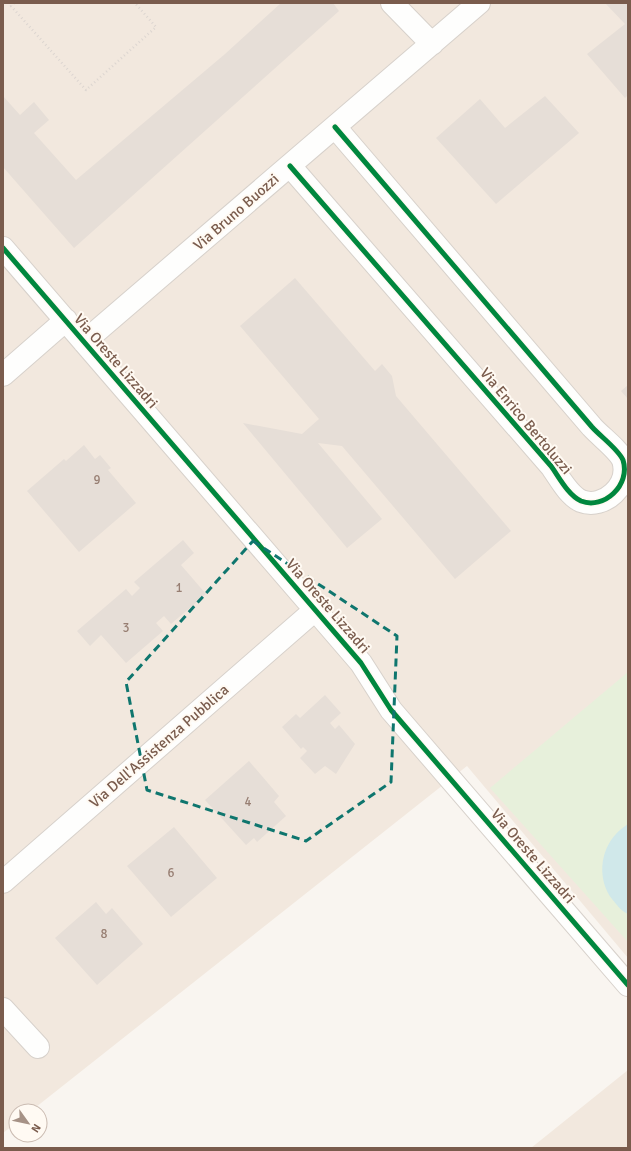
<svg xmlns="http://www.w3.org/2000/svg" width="631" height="1151" font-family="Signika,sans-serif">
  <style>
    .residential { fill: #f2e8de }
    .green { fill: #e7f0db }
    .water { fill: #d0e8ea }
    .building { fill: #e6ded7 }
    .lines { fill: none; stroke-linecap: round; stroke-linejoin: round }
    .street-casing { stroke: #d7d1cb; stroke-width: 24 }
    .path { stroke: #dcd5d0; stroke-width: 2.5; stroke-dasharray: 1 3; stroke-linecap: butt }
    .street { stroke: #fefefd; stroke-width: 22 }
    .cycleway-casing { stroke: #fffaf3; stroke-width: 8 }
    .cycleway { stroke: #00873e; stroke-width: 5 }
    .marked { fill: none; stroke: #0f766e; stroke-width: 3; stroke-dasharray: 8 5; stroke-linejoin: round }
    .labels { text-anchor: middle; stroke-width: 4; stroke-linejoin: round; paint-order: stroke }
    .number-label { font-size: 13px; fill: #977e72 }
    .street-label { font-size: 15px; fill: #7a5c4d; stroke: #fffaf3 }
  </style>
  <rect width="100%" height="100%" fill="#f9f5f0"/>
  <path class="residential" d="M3 3H628V958L467 766 31 1111H16V1123L3 1133Z
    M628 1070V1148H531Z"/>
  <path class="green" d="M628 672V942L490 788Z"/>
  <path class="water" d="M628 824V914C621 911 617 905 612 899 598 881 599 852 616 834 619 830 624 827 628 824Z"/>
  <path class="building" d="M281 3H333L339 11 74 248 3 167V96L20 115 34 102 49 120 34 133 76 180 225 54Z
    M605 3H628V95L625 98 587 54 625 24Z
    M545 96 579 133 496 204 436 138 480 99 505 128Z
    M295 278 375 371 382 364 392 376 396 396 511 531 455 579 342 446 318 443 382 519 347 548 243 423 302 434 319 419 240 326Z
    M628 385V399L621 391Z
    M84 445 95 459 100 455 111 468 108 470 136 503 79 552 27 491 64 459 66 461Z
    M183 540 194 553 181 565 206 594 171 624 164 616 156 623 163 631 126 663 101 635 90 646 77 631 126 589 132 596 140 588 134 582Z
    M325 695 341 713 330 723 335 729 339 725 355 744 336 774 325 766 315 774 300 758 307 751 303 747 301 749 282 727 296 714 300 718Z
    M249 761 279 796 274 802 286 816 257 842 254 838 246 845 205 800Z
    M174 827 217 878 171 917 127 866Z
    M96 902 106 914 112 908 143 944 97 985 55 938Z"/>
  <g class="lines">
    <defs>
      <path id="street" d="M392 3 432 44
        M290 166 551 466C559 477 568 495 581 501 604 510 631 485 623 460 618 449 601 437 592 427L335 127
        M3 248 361 663 391 710 628 985
        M84 342 479 3
        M3 375 66 320
        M3 882 315 610
        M3 1009 38 1047"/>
    </defs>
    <use href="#street" class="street-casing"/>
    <path class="path" d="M14 3 11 6 86 90 156 27 135 3"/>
    <use href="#street" class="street"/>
    <defs>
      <path id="cycleway" d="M290 166 551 466C559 477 568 495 581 501 604 510 631 485 623 460 618 449 601 437 592 427L335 127
        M3 248 361 663 391 710 628 985"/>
    </defs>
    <use href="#cycleway" class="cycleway-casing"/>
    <use href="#cycleway" class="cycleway"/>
  </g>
  <path class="marked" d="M253 541 397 636 391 782 306 841 147 790 126 682Z"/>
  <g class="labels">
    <g class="number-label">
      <text x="97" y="484">9</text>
      <text x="179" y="592">1</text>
      <text x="126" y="632">3</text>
      <text x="248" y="806">4</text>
      <text x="171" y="877">6</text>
      <text x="104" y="938">8</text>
    </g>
    <g class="street-label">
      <text transform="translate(236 212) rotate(-41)" y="5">Via Bruno Buozzi</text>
      <text transform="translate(116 361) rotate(49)" y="5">Via Oreste Lizzadri</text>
      <text transform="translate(526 421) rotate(50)" y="5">Via Enrico Bertoluzzi</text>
      <text transform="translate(328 606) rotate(49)" y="5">Via Oreste Lizzadri</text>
      <text transform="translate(159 746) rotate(-41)" y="5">Via Dell'Assistenza Pubblica</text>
      <text transform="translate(533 856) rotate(49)" y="5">Via Oreste Lizzadri</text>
    </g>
  </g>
  <rect width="631" height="1151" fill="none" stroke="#7a5c4d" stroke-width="8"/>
  <g transform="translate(28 1123) rotate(123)"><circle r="19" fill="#fffaf3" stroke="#cabbb1"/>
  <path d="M0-3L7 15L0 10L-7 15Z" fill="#a69286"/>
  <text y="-6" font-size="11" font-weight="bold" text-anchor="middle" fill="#7a5c4d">N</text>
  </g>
</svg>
